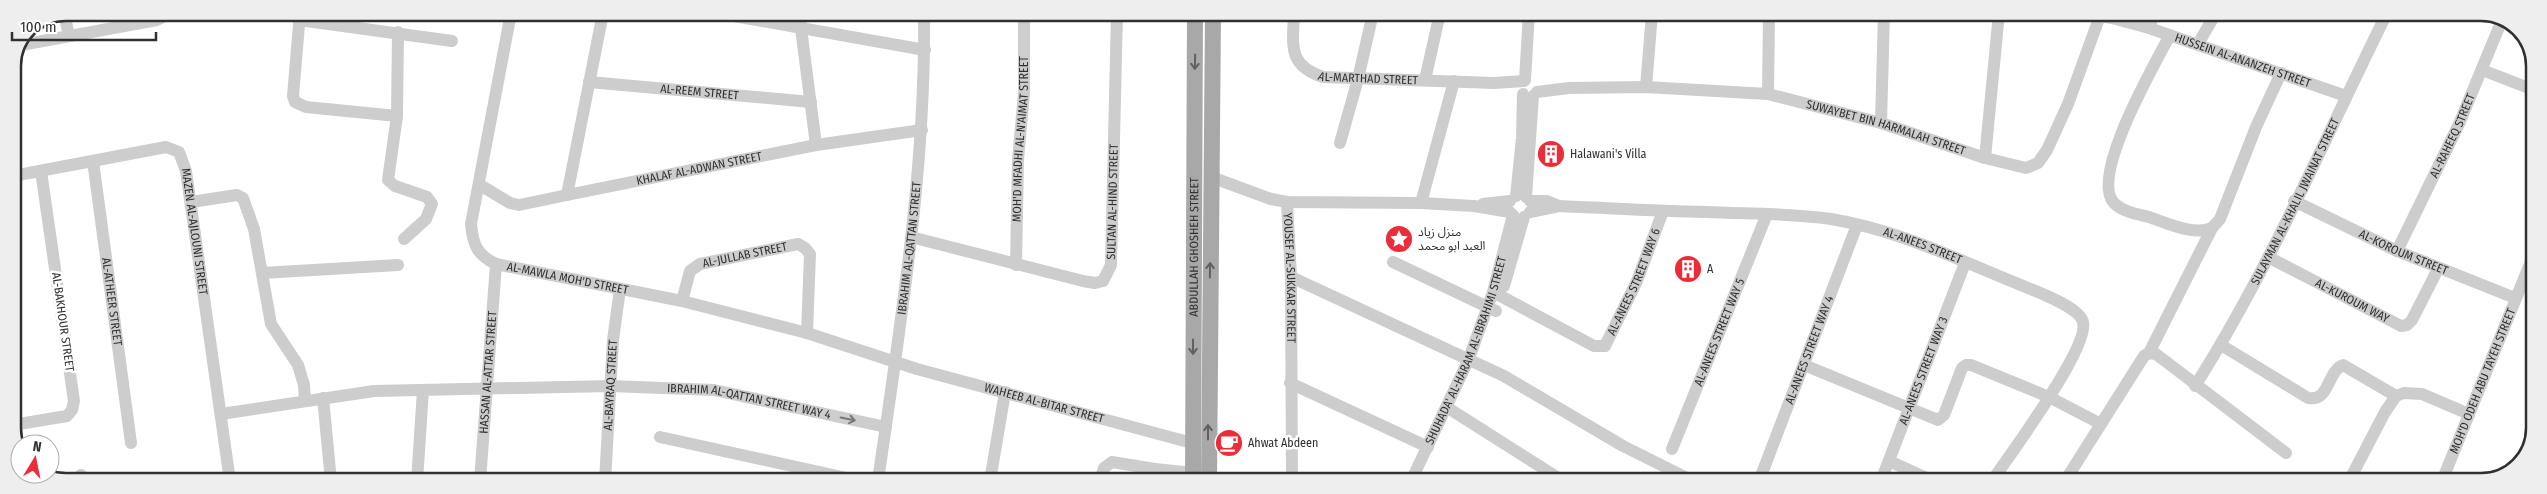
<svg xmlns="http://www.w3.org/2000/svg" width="2547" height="494" font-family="'Fira Sans Condensed','Noto Sans Arabic',sans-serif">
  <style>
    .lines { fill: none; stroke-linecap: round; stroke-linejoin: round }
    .minor { stroke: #cdcdcd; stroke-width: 12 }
    .major { stroke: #a8a8a8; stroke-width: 16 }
    .oneway { stroke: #606060 }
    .oneway2 { stroke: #777 }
    .labels { text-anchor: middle; stroke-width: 5; stroke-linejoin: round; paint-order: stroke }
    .street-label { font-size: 12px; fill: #303030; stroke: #fff }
    .poi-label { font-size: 12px; fill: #303030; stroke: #fff; text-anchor: start }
    .rim { fill: none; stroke: #303030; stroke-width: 2.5 }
  </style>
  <rect width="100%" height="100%" fill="#fff"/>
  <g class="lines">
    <g class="minor">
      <path d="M64 13 69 36"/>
      <path d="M300 13 293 96 295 102 306 107 397 116"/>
      <path id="s1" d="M511 13 471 224C473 245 477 255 496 264L682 301 807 333 917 369 1192 443"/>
      <path d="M717 13 925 50"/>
      <path d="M799 13 816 145"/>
      <path id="s2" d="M1294 13C1293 45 1287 65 1323 77L1494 83 1524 81"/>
      <path id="s3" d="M2081 13 2112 18 2149 28 2346 96"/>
      <path d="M299 20 452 41"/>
      <path d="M2149 28 2154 13"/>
      <path d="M398 32 397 116 388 180 395 186 427 197 432 204 426 219 404 239"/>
      <path d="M2170 35C2155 64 2089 177 2114 203 2123 212 2138 214 2149 217 2167 223 2194 236 2212 228"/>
      <path d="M2198 44 2216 13"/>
      <path d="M21 45 157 20 171 13"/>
      <path d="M2482 70 2534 90"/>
      <path d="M1425 80 1440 13"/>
      <path d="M1525 80 1529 13"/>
      <path id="s4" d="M589 82 811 102"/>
      <path d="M1646 87 1652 13"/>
      <path id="s5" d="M1537 92 1569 88 1646 87 1768 94 1881 123 1985 158 2026 168 2038 163 2047 150 2068 104 2101 13"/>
      <path d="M1768 94 1769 13"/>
      <path d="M1881 123 1884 13"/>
      <path d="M1340 143 1358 79 1373 13"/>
      <path d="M1985 158 1999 13"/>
      <path id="s6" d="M93 161 131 443"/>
      <path id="s7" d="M13 176 166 147 179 152 186 171 230 481"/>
      <path d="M1211 177 1271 199 1287 202 1421 203 1474 206 1510 212"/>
      <path id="s8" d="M480 185 510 203 519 205 567 195 816 145 922 130"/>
      <path d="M567 195 603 13"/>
      <path d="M1516 196 1522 138 1523 94"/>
      <path d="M1526 197 1533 96"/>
      <path id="s9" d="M1530 201H1547L1559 206C1608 208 1657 211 1706 212 1748 214 1790 213 1831 219 1898 230 1954 258 2016 283 2032 290 2079 306 2083 322 2090 347 2009 456 1992 481"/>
      <path id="s10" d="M2294 201 2397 251 2515 298"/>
      <path d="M191 202 237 195 243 198 254 229 271 324 298 365 304 385 305 401"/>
      <path id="s11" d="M1287 202 1291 277 1292 481"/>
      <path d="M1421 203 1454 81"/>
      <path d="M1483 204 1510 201"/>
      <path d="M1530 212 1559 206"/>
      <path id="s12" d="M911 237 1083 281 1095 283 1103 281 1111 265 1117 13"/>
      <path id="s13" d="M2397 251 2459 124 2502 20"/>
      <path id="s14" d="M2268 257 2401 326 2407 325 2412 320 2438 269"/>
      <path d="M1393 262 1496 311"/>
      <path id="s15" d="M1016 265 1018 160 1024 93V13"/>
      <path d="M262 273 398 265"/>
      <path d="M1291 277 1504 376 1623 446 1693 481"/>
      <path d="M1504 286 1524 217"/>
      <path id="s16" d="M1493 292 1594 346H1605L1637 281 1663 211"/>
      <path id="s17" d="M682 301 690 271 700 264 798 244 805 248 810 254 807 333"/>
      <path d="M2221 345 2308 398C2330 402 2327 371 2343 365L2396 396"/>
      <path d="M2149 353 2156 354 2286 453"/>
      <path d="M1804 365 1938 420 1944 415 1962 368 1966 365H1971L2049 397 2101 424"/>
      <path d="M1290 383 1428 447"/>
      <path id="s18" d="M2195 386C2270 268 2325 138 2387 13"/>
      <path d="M323 398 331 481"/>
      <path d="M1448 408 1563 481"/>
      <path id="s19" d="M221 414 374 391 610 386 714 390 886 427"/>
      <path d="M13 425 67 416 72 410 74 401 41 171"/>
      <path d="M660 437 860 481"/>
      <path id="s20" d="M1672 449 1767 214"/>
      <path d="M1889 461 1933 481"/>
      <path d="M1155 469 1193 473"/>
      <path d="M81 475 82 481"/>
      <path id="s21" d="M1761 476 1857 225"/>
      <path d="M417 481 423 390"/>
      <path id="s22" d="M480 481 496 264"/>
      <path id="s23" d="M605 481 613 340 620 289"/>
      <path id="s24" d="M878 481C900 326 926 170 924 13"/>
      <path d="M990 481 1005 392"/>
      <path d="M1100 481 1104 468 1112 462 1155 469 1153 481"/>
      <path id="s25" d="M1411 481 1468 361 1493 292 1513 215"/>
      <path id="s26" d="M1881 481 1965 263"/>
      <path d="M2065 481 2144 356 2149 353 2212 228 2220 219 2256 127 2281 73"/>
      <path d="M2349 481 2385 412 2396 396 2404 393 2422 394 2469 414"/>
      <path id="s27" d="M2442 481 2534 254"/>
    </g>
    <g class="major">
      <path id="s28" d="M1193 481 1195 13"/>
      <path d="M1209 481 1213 13"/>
    </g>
  </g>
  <defs><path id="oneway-shaft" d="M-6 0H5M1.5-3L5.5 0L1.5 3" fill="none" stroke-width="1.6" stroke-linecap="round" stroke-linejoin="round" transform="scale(1.25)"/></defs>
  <g class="oneway">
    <use href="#oneway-shaft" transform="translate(1195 62) rotate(91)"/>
    <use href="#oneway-shaft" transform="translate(1210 270) rotate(-89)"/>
    <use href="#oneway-shaft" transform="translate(1193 347) rotate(90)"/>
    <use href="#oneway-shaft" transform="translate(1208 432) rotate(-90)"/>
  </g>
  <use class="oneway2" href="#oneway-shaft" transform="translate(848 419) rotate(12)"/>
  <defs>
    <symbol id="building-disc" viewBox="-11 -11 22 22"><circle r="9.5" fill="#ec2d39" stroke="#fff"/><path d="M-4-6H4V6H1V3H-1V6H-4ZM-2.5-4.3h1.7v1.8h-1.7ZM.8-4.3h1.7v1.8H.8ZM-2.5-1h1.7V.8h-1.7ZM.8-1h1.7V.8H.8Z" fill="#fff"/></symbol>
    <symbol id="sight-disc" viewBox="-11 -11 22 22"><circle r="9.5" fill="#ec2d39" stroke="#fff"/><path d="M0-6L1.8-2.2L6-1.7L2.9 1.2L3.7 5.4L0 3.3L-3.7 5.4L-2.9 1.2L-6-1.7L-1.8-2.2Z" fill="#fff"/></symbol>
    <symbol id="cafe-disc" viewBox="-11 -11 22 22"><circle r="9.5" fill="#ec2d39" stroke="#fff"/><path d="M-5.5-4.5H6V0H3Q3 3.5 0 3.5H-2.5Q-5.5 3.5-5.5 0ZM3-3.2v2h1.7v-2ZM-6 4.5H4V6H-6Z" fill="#fff"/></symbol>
  </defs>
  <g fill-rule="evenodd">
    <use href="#building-disc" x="1535" y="138" width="32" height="32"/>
    <use href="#sight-disc" x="1383" y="223" width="32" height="32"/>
    <use href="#building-disc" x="1672" y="253" width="32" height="32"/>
    <use href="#cafe-disc" x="1213" y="427" width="32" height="32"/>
  </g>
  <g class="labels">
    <g class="street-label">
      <text dy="4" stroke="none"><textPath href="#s3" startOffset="169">HUSSEIN AL-ANANZEH STREET</textPath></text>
      <text dy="4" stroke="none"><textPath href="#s2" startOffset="124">AL-MARTHAD STREET</textPath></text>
      <text dy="4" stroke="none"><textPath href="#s4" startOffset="111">AL-REEM STREET</textPath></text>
      <text dy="4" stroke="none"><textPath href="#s5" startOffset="354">SUWAYBET BIN HARMALAH STREET</textPath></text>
      <text dy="4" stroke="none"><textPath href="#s13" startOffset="128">AL-RAHEEQ STREET</textPath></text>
      <text dy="4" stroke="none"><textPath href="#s15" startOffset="126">MOH'D MFADHI AL-N'AIMAT STREET</textPath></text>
      <text dy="4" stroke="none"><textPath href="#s8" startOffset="228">KHALAF AL-ADWAN STREET</textPath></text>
      <text dy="4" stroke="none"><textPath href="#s18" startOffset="210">SULAYMAN AL-KHALIL JWAINAT STREET</textPath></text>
      <text dy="4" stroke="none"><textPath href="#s12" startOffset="279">SULTAN AL-HIND STREET</textPath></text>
      <text dy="4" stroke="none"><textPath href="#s7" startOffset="251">MAZEN AL-AJLOUNI STREET</textPath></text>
      <text dy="4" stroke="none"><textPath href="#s9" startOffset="398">AL-ANEES STREET</textPath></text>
      <text dy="4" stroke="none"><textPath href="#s28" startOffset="234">ABDULLAH GHOSHEH STREET</textPath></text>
      <text dy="4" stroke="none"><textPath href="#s24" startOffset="235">IBRAHIM AL-QATTAN STREET</textPath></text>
      <text dy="4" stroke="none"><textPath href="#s10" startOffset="121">AL-KOROUM STREET</textPath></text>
      <text dy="4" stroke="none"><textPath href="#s17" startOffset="89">AL-JULLAB STREET</textPath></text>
      <text dy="4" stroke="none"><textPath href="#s1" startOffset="338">AL-MAWLA MOH'D STREET</textPath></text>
      <text dy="4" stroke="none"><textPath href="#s11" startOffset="76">YOUSEF AL-SUKKAR STREET</textPath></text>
      <text dy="4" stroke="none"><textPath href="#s16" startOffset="196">AL-ANEES STREET WAY 6</textPath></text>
      <text dy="4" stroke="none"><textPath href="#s6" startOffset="142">AL-ATHEER STREET</textPath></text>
      <text dy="4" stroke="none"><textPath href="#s14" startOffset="95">AL-KUROUM WAY</textPath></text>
      <text transform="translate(63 322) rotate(82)" y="4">AL-BAKHOUR STREET</text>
      <text dy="4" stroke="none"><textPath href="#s20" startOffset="126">AL-ANEES STREET WAY 5</textPath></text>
      <text dy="4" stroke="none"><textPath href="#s25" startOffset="142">SHUHADA' AL-HARAM AL-IBRAHIMI STREET</textPath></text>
      <text dy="4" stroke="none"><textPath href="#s21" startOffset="135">AL-ANEES STREET WAY 4</textPath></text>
      <text dy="4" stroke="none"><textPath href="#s22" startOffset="109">HASSAN AL-ATTAR STREET</textPath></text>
      <text dy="4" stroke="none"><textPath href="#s26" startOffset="118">AL-ANEES STREET WAY 3</textPath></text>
      <text dy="4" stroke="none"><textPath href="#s27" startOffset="108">MOH'D ODEH ABU TAYEH STREET</textPath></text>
      <text dy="4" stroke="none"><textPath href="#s23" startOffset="96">AL-BAYRAQ STREET</textPath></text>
      <text dy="4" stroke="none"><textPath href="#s19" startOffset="531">IBRAHIM AL-QATTAN STREET WAY 4</textPath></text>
      <text dy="4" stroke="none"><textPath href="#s1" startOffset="831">WAHEEB AL-BITAR STREET</textPath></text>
    </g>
    <g class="poi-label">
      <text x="1570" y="158">Halawani's Villa</text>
      <text x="1418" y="236">منزل زياد<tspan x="1418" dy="14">العبد ابو محمد</tspan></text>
      <text x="1707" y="273">A</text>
      <text x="1248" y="447">Ahwat Abdeen</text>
    </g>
  </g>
  <path d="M0 0H2547V494H0ZM66 21H2481A45 45 0 0 1 2526 66V428A45 45 0 0 1 2481 473H66A45 45 0 0 1 21 428V66A45 45 0 0 1 66 21Z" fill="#eee" fill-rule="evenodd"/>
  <path class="rim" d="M66 21H2481A45 45 0 0 1 2526 66V428A45 45 0 0 1 2481 473H66A45 45 0 0 1 21 428V66A45 45 0 0 1 66 21Z"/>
  <g transform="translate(35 459) rotate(10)"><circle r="24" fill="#ffffff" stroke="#acacac"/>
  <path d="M0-4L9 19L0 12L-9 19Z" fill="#ec2d39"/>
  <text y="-8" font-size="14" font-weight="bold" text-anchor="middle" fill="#303030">N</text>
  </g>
  <path d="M12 32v8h144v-8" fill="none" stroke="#303030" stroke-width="2.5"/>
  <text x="20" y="32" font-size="15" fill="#303030" stroke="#ffffff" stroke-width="4" paint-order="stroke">100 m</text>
</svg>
